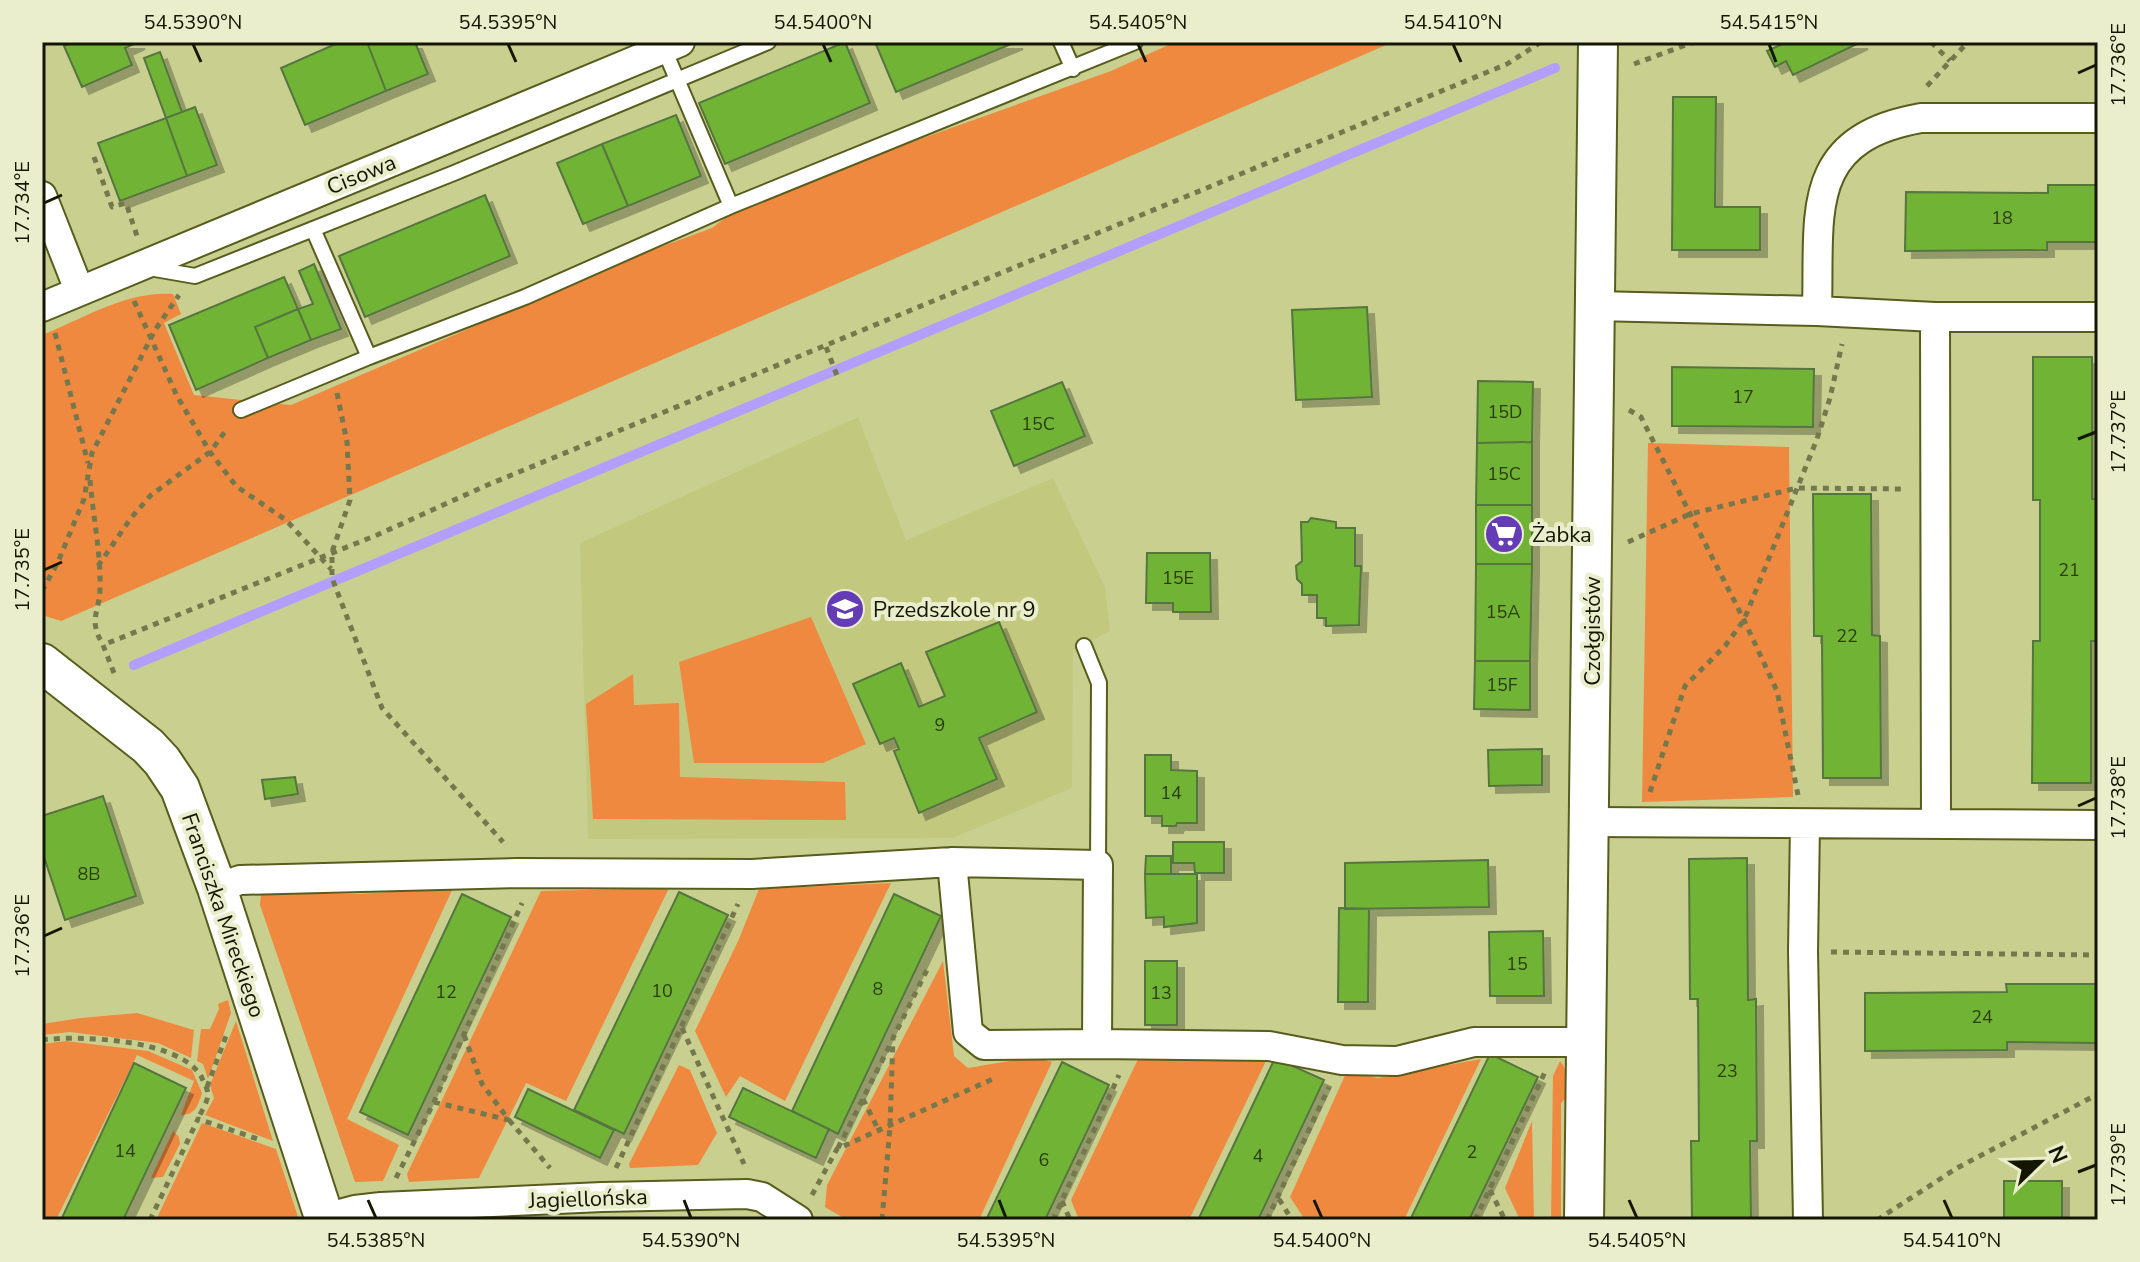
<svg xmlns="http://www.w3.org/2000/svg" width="2140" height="1262" font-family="'Nunito Sans',sans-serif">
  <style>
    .built { fill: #c2c97f }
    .green { fill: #ef8940 }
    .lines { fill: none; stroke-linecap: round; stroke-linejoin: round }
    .stream { stroke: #b39efd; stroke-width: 10 }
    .building { fill: #71b335; stroke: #567540; stroke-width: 2; filter: url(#shadow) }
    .lane-casing { stroke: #585c1c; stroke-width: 18 }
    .street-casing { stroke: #585c1c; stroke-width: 32 }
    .secondary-casing { stroke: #585c1c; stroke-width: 42 }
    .path { stroke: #74784c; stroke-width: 5; stroke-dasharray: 6 6; stroke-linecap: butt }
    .lane { stroke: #fff; stroke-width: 14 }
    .street { stroke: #fff; stroke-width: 28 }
    .secondary { stroke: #fff; stroke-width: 38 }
    .ticks { fill: none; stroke: #141600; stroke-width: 3 }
    .labels { text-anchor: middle; stroke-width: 8; stroke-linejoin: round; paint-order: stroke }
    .number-label { font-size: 18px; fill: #2b3d0d }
    .street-label { font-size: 22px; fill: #141600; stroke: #eaeecd }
    .poi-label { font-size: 22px; fill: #141600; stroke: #eaeecd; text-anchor: start }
    .neatline { fill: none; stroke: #141600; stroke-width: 3 }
    .ticks-label { font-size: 20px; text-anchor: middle; fill: #141600 }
  </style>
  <defs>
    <filter id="shadow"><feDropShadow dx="7" dy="7" stdDeviation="0" flood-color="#0004"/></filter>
  </defs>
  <rect width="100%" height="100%" fill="#c9d08f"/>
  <path class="built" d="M858 417 906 540 1053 478 1105 587 1110 631 1073 651 1072 788 953 838 588 839 580 543Z"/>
  <path class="green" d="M1175 42H1393L61 621 42 615V335C82 319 128 290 173 294L181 314 164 323 194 395 291 405 647 252 712 228 730 214 909 143 1111 71Z
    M1648 443 1789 447 1793 797 1642 802Z
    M811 617 866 744 823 763H694L679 662Z
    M633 674 634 705 679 703 680 777 845 782 846 820 593 819 586 704Z
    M891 883 785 1101 740 1076 726 1097 695 1031 739 939 759 889Z
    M453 888 347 1119 399 1145 383 1181 355 1182 260 905 261 894H359Z
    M669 888 566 1101 526 1083 479 1178 409 1182 407 1174 541 891Z
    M943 961 954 1056 968 1068 1033 1057 1052 1062 979 1220H847L825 1207 827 1185Z
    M228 1000 231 1013 208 1079 203 1064 197 1061 201 1029H210L219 1009 218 1004Z
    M137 1013 194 1030 191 1058 158 1043 70 1032 42 1035V1024L81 1018Z
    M236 1021 273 1141 205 1115 214 1098 210 1085Z
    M66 1041 148 1051 192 1070 202 1093C198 1106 195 1115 181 1115L194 1081 137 1055 56 1220H42V1044Z
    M1138 1059H1267L1189 1220H1079L1071 1200Z
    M1481 1059 1404 1220H1305L1290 1197 1347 1071 1378 1078Z
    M1560 1061C1570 1073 1568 1083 1567 1097L1561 1103V1220H1551L1553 1076Z
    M679 1065 690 1070 717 1133 698 1165 630 1168 629 1164Z
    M1532 1121 1534 1220H1520L1505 1188Z
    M202 1123 276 1149 299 1220H156Z
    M173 1131 179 1137 180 1144 163 1177 151 1178Z"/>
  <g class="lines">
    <path class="stream" d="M134 665 1555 68"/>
  </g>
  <path class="building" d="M73 42H138L125 48 132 65 82 87 64 46Z
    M367 42 386 91 305 125 281 68 340 42Z
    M367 42H415L428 74 386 91Z
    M845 42 870 103 725 164 699 103Z
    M875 42H1016L896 92Z
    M1787 42H1861L1793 75 1786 61 1775 67 1767 51Z
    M160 52 182 112 166 118 144 58Z
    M1673 97H1716L1715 207H1760V250H1672Z
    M195 107 217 165 187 176 166 118Z
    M676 115 701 176 628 206 602 144Z
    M166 118 187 176 120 201 98 143Z
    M602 144 628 206 583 224 557 163Z
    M2048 185H2098V242H2047V250L1905 251 1906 192 2048 193Z
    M485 195 510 256 365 317 339 256Z
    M314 264 341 329 311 340 298 309 313 304 299 271Z
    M284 277 298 309 255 327 268 358 196 390 169 325Z
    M1367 307 1372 397 1296 400 1292 310Z
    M298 309 311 340 268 358 255 327Z
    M2033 357H2092V499H2098V641H2091V783H2032L2033 641H2040V500H2033Z
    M1672 367 1814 369 1813 427 1672 426Z
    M1478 381 1533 382 1532 442 1477 443Z
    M1062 382 1085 436 1014 466 991 411Z
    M1532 442V505H1476L1477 443Z
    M1813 494H1871L1872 635 1880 636 1881 778H1823L1822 636H1814Z
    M1476 505H1532V564H1476Z
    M1311 518 1336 522V528H1355V566H1361L1359 625 1326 626V618H1317V595H1302V584L1297 579 1296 566 1302 561 1301 522H1308Z
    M1147 553H1210L1211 612H1173V603H1146Z
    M1476 564H1532L1530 661H1475Z
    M999 622 1037 712 979 738 997 779 919 813 894 751 899 749 894 738 880 744 853 684 901 663 919 707 945 696 926 652Z
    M1475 661H1530V710L1474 709Z
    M1542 749V785L1489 786 1488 750Z
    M1145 755H1171V770L1197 771V823H1177L1176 826H1162V816H1145Z
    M295 777 298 794 265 799 262 780Z
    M103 796 136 896 65 920 42 851V816Z
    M1173 842H1224V873H1195L1194 863H1173Z
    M1146 856H1171V874H1145Z
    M1747 858 1748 1000 1756 999 1757 1141H1750L1751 1220H1692L1691 1141H1699L1698 999H1690L1689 859Z
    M1488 860 1489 907 1345 909V863Z
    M1145 874H1197V923L1164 927V917L1146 918Z
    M679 892 728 915 624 1134 574 1110Z
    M462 894 511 917 408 1135 360 1112Z
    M894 894 941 916 838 1134 792 1111Z
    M1339 908 1369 909 1368 1002H1338Z
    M1543 931 1544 996H1490L1489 932Z
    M1145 961H1177V1025H1145Z
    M2006 984H2098V1043L2007 1042V1050L1865 1051V993L2007 992Z
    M1490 1054 1538 1077 1469 1220H1410Z
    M1275 1058 1324 1080 1258 1220H1198Z
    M1062 1062 1109 1085 1045 1220H986Z
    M134 1063 186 1088 123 1220H61Z
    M743 1088 829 1129 816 1158 729 1117Z
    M528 1089 614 1130 600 1158 515 1117Z
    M2004 1181H2062V1220H2004Z"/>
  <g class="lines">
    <defs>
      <path id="lane" d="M1061 42 1073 69
        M664 49 731 206
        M313 229 369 357 525 297 731 206 1135 42
        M149 268 195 276 454 173 768 42
        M241 410 369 357
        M1084 646 1099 683 1098 865"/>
      <path id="street" d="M2098 118H1921C1802 139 1820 214 1817 311L1935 317H2098
        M42 196 79 290
        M1594 306 1817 311
        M42 307 680 42
        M1935 317 1936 822
        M1590 822 2098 825
        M1805 824 1803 951 1808 1220
        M217 888 240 880 516 873 752 874 952 862 1098 865 1097 1044 984 1045 968 1032 952 862
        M1097 1044 1269 1046 1342 1060 1397 1061 1474 1042H1588
        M325 1218 355 1210 381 1207 602 1197 747 1194 762 1197 798 1220"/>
      <path id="secondary" d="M42 663 148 746 162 761 180 788 217 888 325 1220
        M1584 1220 1598 42"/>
    </defs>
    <use href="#lane" class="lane-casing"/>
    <use href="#street" class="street-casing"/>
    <use href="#secondary" class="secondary-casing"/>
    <path class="path" d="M1931 42 1950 61
      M1634 64 1694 42
      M1927 86 1968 42
      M94 157 112 207 126 203 137 236
      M134 301 177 396 210 452 236 486 286 520 331 569
      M55 333 88 463
      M826 347 838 378
      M337 393 347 442 350 500 332 552V578L382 708 503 842
      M1629 410 1641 417 1744 620 1777 691 1798 795
      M90 480C93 516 101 554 100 589 99 614 88 619 103 645
      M1628 542 1690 514 1797 488 1905 489
      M98 566 131 518 151 495 210 452 227 429
      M42 591 58 562 84 499 92 453 155 330 179 295
      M114 673 103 645 377 535 485 486 1507 64 1541 42
      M1650 792 1685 686 1725 646 1744 620 1817 439 1830 398 1842 344
      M1831 952 2098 955
      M682 1028 744 1164
      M42 1040C80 1035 182 1039 202 1078 204 1083 208 1089 208 1095 207 1103 201 1112 198 1119
      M207 1087 226 1036
      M863 1099 879 1131
      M434 1102 509 1120 482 1084 464 1035
      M509 1120 550 1168
      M838 1148 891 1043
      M616 1168 738 904
      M396 1178 434 1102 522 903
      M1490 1190 1505 1220
      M812 1195 837 1149 995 1078
      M1279 1199 1292 1220
      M1062 1201 1070 1220
      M150 1220 198 1119 261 1140
      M882 1220 890 1127 893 1038 929 966
      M1053 1220 1119 1075
      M1267 1220 1329 1087
      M1475 1220 1545 1072
      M1877 1220 1957 1168 2098 1094"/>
    <use href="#lane" class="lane"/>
    <use href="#street" class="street"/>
    <use href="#secondary" class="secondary"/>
  </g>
  <path class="ticks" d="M193 44 201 62M508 44 516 62M823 44 831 62M1138 44 1146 62M1453 44 1461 62M1769 44 1776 62M2078 73 2096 65M44 203 62 195M2078 439 2096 432M44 570 62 562M2078 806 2096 798M44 936 62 928M2078 1172 2096 1165M368 1200 376 1218M684 1200 691 1218M999 1200 1006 1218M1314 1200 1322 1218M1629 1200 1637 1218M1944 1200 1952 1218"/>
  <defs>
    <symbol id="supermarket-disc" viewBox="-11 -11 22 22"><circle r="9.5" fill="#643db6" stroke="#eaeecd"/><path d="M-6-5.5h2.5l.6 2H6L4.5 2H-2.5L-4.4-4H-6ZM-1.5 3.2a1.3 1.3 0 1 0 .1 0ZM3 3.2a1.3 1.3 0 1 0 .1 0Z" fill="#fff"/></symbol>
    <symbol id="school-disc" viewBox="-11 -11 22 22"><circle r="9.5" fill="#643db6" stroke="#eaeecd"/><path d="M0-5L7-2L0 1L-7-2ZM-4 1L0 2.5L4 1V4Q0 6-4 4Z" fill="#fff"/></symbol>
  </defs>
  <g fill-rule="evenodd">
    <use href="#supermarket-disc" x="1482" y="512" width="44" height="44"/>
    <use href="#school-disc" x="823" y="587" width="44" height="44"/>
  </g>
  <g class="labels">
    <g class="number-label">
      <text x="2002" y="224">18</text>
      <text x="1743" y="403">17</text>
      <text x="1505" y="418">15D</text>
      <text x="1038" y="430">15C</text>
      <text x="1504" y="480">15C</text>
      <text x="2069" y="576">21</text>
      <text x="1178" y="584">15E</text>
      <text x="1503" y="618">15A</text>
      <text x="1847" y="642">22</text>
      <text x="1502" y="691">15F</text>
      <text x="940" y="731">9</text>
      <text x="1171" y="799">14</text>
      <text x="89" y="880">8B</text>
      <text x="1517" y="970">15</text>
      <text x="878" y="995">8</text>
      <text x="662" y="997">10</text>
      <text x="446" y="998">12</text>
      <text x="1161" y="999">13</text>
      <text x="1982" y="1023">24</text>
      <text x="1727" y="1077">23</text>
      <text x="125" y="1157">14</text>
      <text x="1472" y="1158">2</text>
      <text x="1258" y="1162">4</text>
      <text x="1044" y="1166">6</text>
    </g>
    <g class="street-label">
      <text transform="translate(361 174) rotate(-22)" y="8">Cisowa</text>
      <text transform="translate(1592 631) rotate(-90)" y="8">Czołgistów</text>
      <text transform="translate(224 915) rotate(71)" y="8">Franciszka Mireckiego</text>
      <text transform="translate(588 1198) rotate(-2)" y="8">Jagiellońska</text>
    </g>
    <g class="poi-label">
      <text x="1532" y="542">Żabka</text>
      <text x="873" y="617">Przedszkole nr 9</text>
    </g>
  </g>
  <rect width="2140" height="1262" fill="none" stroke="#eaeecd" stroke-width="88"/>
  <g transform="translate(2040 1162) rotate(67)" stroke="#eaeecd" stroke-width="6" paint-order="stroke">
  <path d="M0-6L14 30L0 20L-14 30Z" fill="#141600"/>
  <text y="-12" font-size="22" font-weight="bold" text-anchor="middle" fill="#141600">N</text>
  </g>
  <rect x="44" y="44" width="2052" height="1174" class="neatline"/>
  <g class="ticks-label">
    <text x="193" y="29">54.5390°N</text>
    <text x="508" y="29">54.5395°N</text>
    <text x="823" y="29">54.5400°N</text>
    <text x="1138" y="29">54.5405°N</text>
    <text x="1453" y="29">54.5410°N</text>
    <text x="1769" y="29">54.5415°N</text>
    <text transform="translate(2118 65) rotate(-90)" y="7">17.736°E</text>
    <text transform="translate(22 203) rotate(-90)" y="7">17.734°E</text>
    <text transform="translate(2118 432) rotate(-90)" y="7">17.737°E</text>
    <text transform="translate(22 570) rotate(-90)" y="7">17.735°E</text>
    <text transform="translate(2118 798) rotate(-90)" y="7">17.738°E</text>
    <text transform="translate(22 936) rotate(-90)" y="7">17.736°E</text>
    <text transform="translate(2118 1165) rotate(-90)" y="7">17.739°E</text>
    <text x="376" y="1247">54.5385°N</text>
    <text x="691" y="1247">54.5390°N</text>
    <text x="1006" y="1247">54.5395°N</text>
    <text x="1322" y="1247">54.5400°N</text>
    <text x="1637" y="1247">54.5405°N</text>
    <text x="1952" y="1247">54.5410°N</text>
  </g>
</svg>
